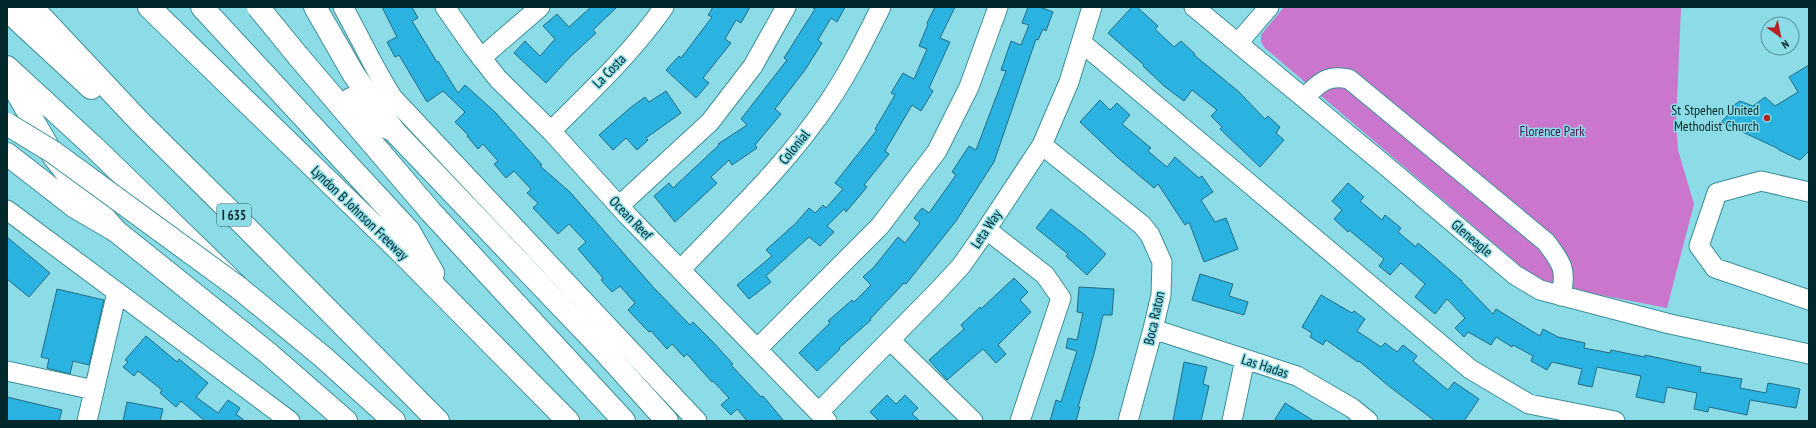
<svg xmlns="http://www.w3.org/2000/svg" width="1816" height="428" font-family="'PT Sans Narrow',sans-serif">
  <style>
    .green { fill: #ca76cc }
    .building { fill: #2ab3e1; stroke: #236b85 }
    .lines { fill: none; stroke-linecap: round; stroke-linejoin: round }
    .minor-casing { stroke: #3c8f99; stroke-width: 21 }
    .major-casing { stroke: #3c8f99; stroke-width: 24 }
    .highway-casing { stroke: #3c8f99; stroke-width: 24 }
    .minor { stroke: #fff; stroke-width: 19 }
    .major { stroke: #fff; stroke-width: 22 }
    .highway { stroke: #fff; stroke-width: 22 }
    .highway-bridge-casing { stroke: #3c8f99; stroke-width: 24; stroke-linecap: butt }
    .highway-bridge { stroke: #fff; stroke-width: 22 }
    .poi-dot { fill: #b32325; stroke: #8bdce6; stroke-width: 1.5 }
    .labels { text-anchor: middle; stroke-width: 3; stroke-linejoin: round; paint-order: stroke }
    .shield { fill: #8bdce6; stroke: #2c5e64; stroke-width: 1 }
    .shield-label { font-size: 13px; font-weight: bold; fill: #03282c }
    .street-label { font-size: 14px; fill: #03282c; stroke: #8bdce6 }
    .poi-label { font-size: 14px; fill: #03282c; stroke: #8bdce6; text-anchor: end }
    .park-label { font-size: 14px; fill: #49114b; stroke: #8bdce6 }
  </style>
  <rect width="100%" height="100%" fill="#8bdce6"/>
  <path class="green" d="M1284 7H1681L1676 125 1678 150 1694 204 1667 308 1550 285 1531 275 1265 48 1261 42V35Z"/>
  <path class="building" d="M382 7H412L418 18 412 21 437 62 438 61 458 93 465 85 495 112 542 165 540 166 570 192 653 287 690 325 693 322 712 341 733 364 731 365 761 397 763 396 784 421H747L737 409 731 415 721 405 729 398 713 381 712 382 687 354 684 357 672 344 667 349 651 331 649 332 628 310 635 303 620 286 612 292 601 280 603 278 578 249 586 242 569 224 558 234 533 208 538 203 527 193 531 189 514 171 506 178 494 164 498 161 483 144 478 149 467 136 468 135 455 122 465 112 443 91 427 102 399 55 395 57 387 42 397 37Z
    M591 7H617L593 30 596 33 571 56 546 83 514 53 525 41 540 56 555 39 543 26 557 14 569 27Z
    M713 7H750L741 23 736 20 725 39 731 43 703 78 709 83 696 98 666 70 679 56 681 58 712 17 708 15Z
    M811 7H845L837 22 831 18 818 40 822 43 805 70 775 109 781 114 755 145 757 148 732 165 729 160 711 177 717 183 675 222 654 196 669 183 673 188 719 145 718 144 747 125 741 119 787 60 784 58 815 9Z
    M935 7H955L940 38 950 42 929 88 933 91 921 111 912 105 885 151 889 154 864 185 867 187 846 212 844 209 827 226 834 232 820 246 809 237 766 276 771 282 749 299 737 285 772 256 766 250 796 223 809 208 815 213 823 205 826 208 843 189 835 183 877 130 875 129 895 95 891 93 903 73 914 79 927 49 919 46 928 24 927 23Z
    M1028 7H1040L1053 12 1046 31 1043 29 1038 40 1036 39 994 162 956 221 906 284 904 283 870 319 871 320 839 348 840 349 817 371 799 353 830 323 828 321 852 300 854 302 871 285 863 277 874 267 898 237 905 243 920 223 914 218 922 208 929 213 956 175 952 172 969 146 976 150 1006 71 1001 70 1011 41 1021 45 1029 25 1022 23Z
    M1132 7H1137L1158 26 1155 29 1174 47 1181 41 1195 54 1194 55 1238 91 1265 119 1268 116 1280 127 1276 133 1284 140 1260 167 1220 129 1222 127 1211 116 1217 110 1192 90 1184 101 1164 86 1143 66 1144 65 1108 33Z
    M1809 65V151L1800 160 1779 150 1777 148 1721 122 1730 113 1734 105 1740 101 1753 106 1765 97 1775 106 1798 92 1789 77Z
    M666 91 681 113 646 138 648 140 637 150 626 138 613 150 599 135 630 108 645 97 649 102Z
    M1100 100 1110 110 1117 103 1130 115 1122 124 1151 148 1148 151 1167 167 1175 157 1199 178 1202 176 1213 192 1201 200 1215 222 1226 218 1238 249 1204 262 1189 222 1185 225 1158 184 1154 188 1117 157 1080 122Z
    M1348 183 1364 197 1360 201 1382 220 1385 215 1401 228 1398 232 1416 247 1418 243 1431 254 1462 281V282L1493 314 1496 309 1540 336 1543 329 1558 337 1585 343 1584 348 1610 353 1611 350 1645 357V355L1701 367 1700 372 1742 379 1740 388 1766 393 1768 383 1800 389 1796 408 1750 400 1747 415 1709 407 1708 412 1694 409 1697 393 1667 387 1664 403 1636 397 1641 376 1597 367 1592 387 1578 384 1582 369 1552 362 1547 370 1531 361 1533 356 1513 345 1512 347 1496 337 1491 345 1468 332 1464 337 1455 328 1465 318 1447 299 1435 314 1415 297 1425 284 1401 263 1390 275 1379 266 1384 259 1349 230 1348 232 1334 219 1342 210 1332 201Z
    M1051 209 1085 235 1106 254 1087 275 1066 256 1068 254 1036 228Z
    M7 237 50 273 29 297 7 279Z
    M1200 274 1233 284 1229 296 1248 302 1244 315 1192 300Z
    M1014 278 1028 292 1020 300 1031 312 998 345 1006 354 996 363 983 349 947 380 929 360 964 329 961 325 980 307 981 309Z
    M1079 287 1114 289 1112 315H1103L1094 354 1078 407H1080L1076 421H1050L1056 400 1061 402 1077 351 1066 348 1068 338 1077 340 1083 313 1077 312Z
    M57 289 104 300 89 365 73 361 70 374 47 368 49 359 41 357Z
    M1321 295 1352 313 1354 311 1365 319 1357 331 1381 347 1385 343 1397 352 1403 345 1417 356 1413 361 1448 390 1454 382 1479 399 1464 421H1435L1390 387 1359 361 1358 362 1326 340 1323 345 1310 337 1312 333 1302 327Z
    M146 336 177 362 179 359 208 383 196 397 218 413 228 400 240 408 236 414 245 421H205L181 401 176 407 160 393 162 390 138 371 134 376 123 367 128 362 125 360Z
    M1184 362 1207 367 1203 384 1209 386 1201 421H1173Z
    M887 395 896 404 905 395 918 408 912 414 920 421H879L870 412Z
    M7 397 62 410 59 421H7Z
    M127 402 163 409 160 421H123Z
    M1285 403 1314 421H1274Z"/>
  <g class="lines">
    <defs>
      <path id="minor" d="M343 7C360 37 374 69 393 98L697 421
        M445 7 473 47 498 79 551 131 628 216 827 421
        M1194 7 1386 166 1515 275 1540 290 1670 324 1809 354
        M1082 43 1470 369 1529 404 1615 421
        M1238 43 1269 7
        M481 58 540 7
        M1304 98C1319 83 1327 74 1349 79L1546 242C1562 263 1567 270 1561 296
        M551 131C590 92 632 53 664 7
        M1042 145 1142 225 1150 235 1162 262 1161 295 1153 329 1128 421
        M1809 192 1761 181 1717 193 1699 246 1715 268 1809 300
        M619 206 710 122 753 66 786 7
        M7 210 290 421
        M987 230 1045 275 1061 298 1020 421
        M681 269C733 215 788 163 830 100 850 70 865 39 881 7
        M1153 329 1297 376 1352 408 1368 421
        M890 340 973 421
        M758 348 880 226 937 151 969 87 998 7
        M7 371 94 390
        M819 412 937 292 961 266 980 239 1042 145 1069 82 1092 7
        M87 421 117 292
        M1232 421 1245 359"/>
      <path id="major" d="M315 7 354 75 394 131 603 350 667 421
        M7 154 75 207 116 231 268 353 346 421"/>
      <path id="highway" d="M32 7 138 120 246 227 438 421
        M149 7 402 253 568 421
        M202 7 409 231 433 273
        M7 10 91 88
        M298 56 431 212 624 421
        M7 67 95 148 239 288 323 357 394 421
        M8 77 54 157 80 190 116 231
        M351 99 370 119 394 131"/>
    </defs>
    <use href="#minor" class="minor-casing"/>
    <use href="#major" class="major-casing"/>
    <use href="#highway" class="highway-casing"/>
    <use href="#minor" class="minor"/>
    <use href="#major" class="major"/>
    <use href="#highway" class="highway"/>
    <defs>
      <path id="highway-bridge" d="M258 7 298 56
        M7 124 53 152 239 288"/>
    </defs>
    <use href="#highway-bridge" class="highway-bridge-casing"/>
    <use href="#highway-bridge" class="highway-bridge"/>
  </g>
  <circle class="poi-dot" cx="1767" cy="118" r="4"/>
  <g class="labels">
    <rect class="shield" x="217" y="204" width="34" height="22" rx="3"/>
    <g class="shield-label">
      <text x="234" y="220">I 635</text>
    </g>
    <g class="street-label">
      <text transform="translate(609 71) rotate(-46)" y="5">La Costa</text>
      <text transform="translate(794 147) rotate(-51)" y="5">Colonial</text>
      <text transform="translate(360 213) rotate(44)" y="5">Lyndon B Johnson Freeway</text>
      <text transform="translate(631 218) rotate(46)" y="5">Ocean Reef</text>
      <text transform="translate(986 229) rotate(-56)" y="5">Leta Way</text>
      <text transform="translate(1472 238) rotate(40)" y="5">Gleneagle</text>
      <text transform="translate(1154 318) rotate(-78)" y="5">Boca Raton</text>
      <text transform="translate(1265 366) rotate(18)" y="5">Las Hadas</text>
    </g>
    <g class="poi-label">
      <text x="1759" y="115">St Stpehen United<tspan x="1759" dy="16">Methodist Church</tspan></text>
    </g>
    <g class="park-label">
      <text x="1552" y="136">Florence Park</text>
    </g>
  </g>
  <rect width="1816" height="428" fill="none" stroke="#03282c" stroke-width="16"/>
  <g transform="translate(1780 36) rotate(147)"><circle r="19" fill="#8bdce6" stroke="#55949c"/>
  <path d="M0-3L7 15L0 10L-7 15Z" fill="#b32325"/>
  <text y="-6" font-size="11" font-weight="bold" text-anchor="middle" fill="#03282c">N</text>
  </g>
</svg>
